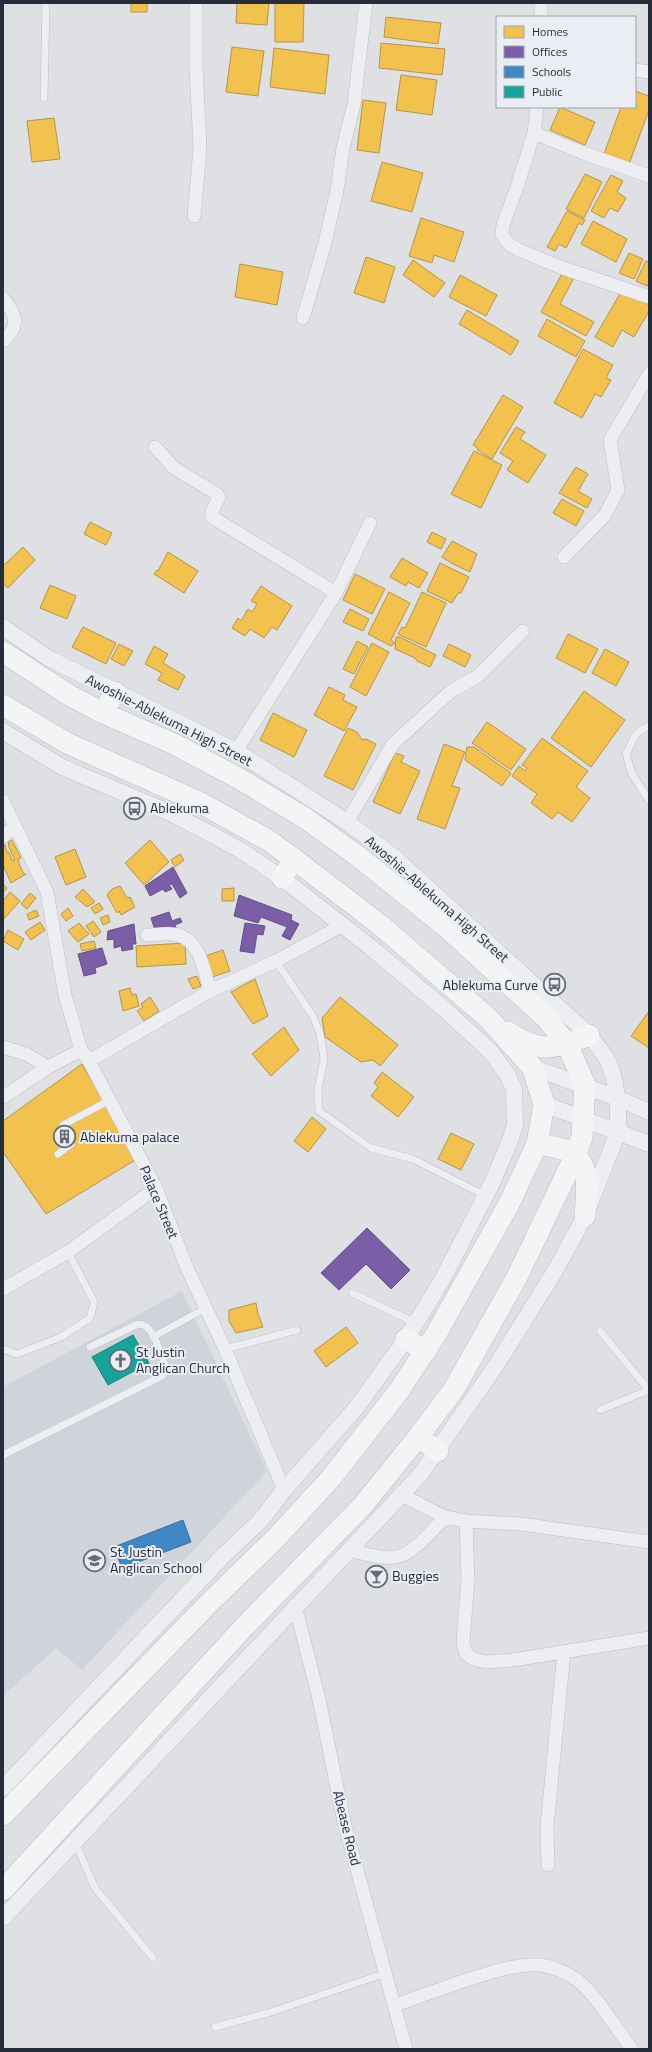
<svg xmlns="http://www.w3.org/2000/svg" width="652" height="2052" font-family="'Titillium Web',sans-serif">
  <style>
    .built { fill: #cfd3da }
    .homes { fill: #f2c14e; stroke: #b49549 }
    .offices { fill: #7b5ea7; stroke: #614f87 }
    .schools { fill: #3f88c5; stroke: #376d9c }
    .public { fill: #17a398; stroke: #1b807c }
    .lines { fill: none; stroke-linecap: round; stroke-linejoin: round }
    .service-casing { stroke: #bcbec1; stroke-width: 8 }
    .minor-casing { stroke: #bcbec1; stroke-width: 14 }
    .tertiary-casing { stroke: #bcbec1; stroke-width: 17 }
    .primary-casing { stroke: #babdc1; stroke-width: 22 }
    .service { stroke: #edeef1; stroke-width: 7 }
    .minor { stroke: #edeef1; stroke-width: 13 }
    .tertiary { stroke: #edeef1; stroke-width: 16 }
    .primary { stroke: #f2f4f5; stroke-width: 21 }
    .labels { text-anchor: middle; stroke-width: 4; stroke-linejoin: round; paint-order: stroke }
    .street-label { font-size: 14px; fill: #252d3c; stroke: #eaeef4 }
    .poi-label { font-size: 14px; fill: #252d3c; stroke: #eaeef4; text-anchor: start }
  </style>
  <rect width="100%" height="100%" fill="#dee0e3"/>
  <path class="built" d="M182 1291 267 1471 82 1670 56 1648 3 1696V1387Z"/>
  <path class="homes" d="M131 3H158H147V12H131Z
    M237 3H269L267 25 236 23Z
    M275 3H304L303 42H275Z
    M386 17 441 23 438 44 384 37Z
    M381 43 445 49 442 75 379 68Z
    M232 47 264 51 258 96 226 92Z
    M274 48 329 55 325 94 270 87Z
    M401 75 437 80 432 115 396 110Z
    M635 91 649 96V110L629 164 604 154 621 107H635Z
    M363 100 386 103 379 153 357 150Z
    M560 107 595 122 585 145 550 130Z
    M54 118 60 159 32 162 27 121Z
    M382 162 423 173 412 212 371 201Z
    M585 174 602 182 584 218 566 209Z
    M611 175 623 181 617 192 626 198 618 212 610 208 604 218 591 211Z
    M567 211 585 220 582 225 579 223 566 248 559 244 555 251 547 247Z
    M421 218 464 232 454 262 434 255 432 263 409 256Z
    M593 221 627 239 616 262 581 244Z
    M629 253 643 259 634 279 619 273Z
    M366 257 395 267 384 303 354 293Z
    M413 260 445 283 434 297 403 275Z
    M646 261 649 262V283L647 286 636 281Z
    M240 264 283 272 277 305 235 297Z
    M564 270 575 276 560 304 594 322 586 336 541 312Z
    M460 275 497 295 486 316 449 297Z
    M622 290 649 305V311L634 337 622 330 613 347 595 337Z
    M467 310 519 341 511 355 459 324Z
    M547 319 585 341 576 357 538 336Z
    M583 349 613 365 606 378 611 380 601 397 595 394 582 418 554 403Z
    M503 395 523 407 492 459 477 450 478 448 473 445Z
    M516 427 525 432 520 439 546 455 528 483 507 470 513 461 500 453Z
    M474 451 502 465 481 508 451 494Z
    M576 467 588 474 578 491 592 499 587 508 559 493Z
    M562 499 584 511 576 526 553 513Z
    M90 522 112 533 106 545 84 534Z
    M432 532 446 539 441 549 427 542Z
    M452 541 477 554 470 572 453 564 442 557Z
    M23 547 35 560 8 588 3 584V566Z
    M168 552 198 571 184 593 154 574 157 570 158 571Z
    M402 558 428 573 419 588 408 582 406 586 390 577Z
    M440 563 469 577 461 593H458L452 603 427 591Z
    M355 574 385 589 372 614 343 600Z
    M50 585 76 596 67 619 40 608Z
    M261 586 292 606 277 630 272 627 264 638 250 629 245 636 232 628 238 618 241 621 248 609 252 612 257 604 251 601Z
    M389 592 410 603 391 640 395 643 391 646 368 634Z
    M422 592 446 603 426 647 398 634 402 627 405 628Z
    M350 609 369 619 363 631 343 622Z
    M83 627 116 643 106 664 72 647Z
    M568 634 598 649 585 673 556 658Z
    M396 637H400L436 655 430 667 417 661 415 658 395 649Z
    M357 641 368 647 354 674 343 669Z
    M372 643 389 652 366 696 350 687Z
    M119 644 133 651 124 666 111 659Z
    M449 644 471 655 465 667 443 656Z
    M154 646 168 654 163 663 185 676 178 690 158 680 162 673 145 664Z
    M605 649 629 662 616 686 592 673Z
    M329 687 345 695 343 700 357 707 344 731 314 715Z
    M584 691 625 720 591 767 551 738Z
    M273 713 307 730 294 757 260 740Z
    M487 722 526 749 511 770 472 743Z
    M348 728 357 732 362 740 366 739 376 744 353 790 324 776Z
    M542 738 588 771 576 787 590 798 572 822 558 812 552 819 531 803 537 794 512 776 519 766 525 771 527 768 522 765Z
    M444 744 465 752 452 786 460 788 445 829 417 819Z
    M467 747H474L511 773 502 786 465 760Z
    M395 753 404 756 401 762 420 771 400 814 373 802Z
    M12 840 21 858 18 859 20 866 24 874H26L11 883 3 865V846L5 845 7 852H9L12 860H15L8 845H9L8 842Z
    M150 840 169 862 144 885 125 863Z
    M75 849 86 877 66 885 55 857Z
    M180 854 184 860 175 867 171 860Z
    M3 884 7 888 3 893Z
    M120 886 127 898 130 897 135 907 121 915 119 911 117 913 107 895 112 889Z
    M234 888V901H222V889Z
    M83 889 95 902 87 907 75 897Z
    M10 892 20 901 3 920V901Z
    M30 893 36 898 27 909 21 904Z
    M99 903 103 909 95 914 91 908Z
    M68 908 73 916 66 921 61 914Z
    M36 910 39 916 29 920 27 914Z
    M108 915 110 922 103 925 100 918Z
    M93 921 101 932 94 937 86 926Z
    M40 922 45 930 31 940 25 932Z
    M79 923 89 934 78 942 68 931Z
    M8 930 24 939 18 950 3 941Z
    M94 941 96 948 82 951 80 944Z
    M185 943 186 964 137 967 136 946Z
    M223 950 230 971 212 977 205 956Z
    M197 976 201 986 193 989 188 979Z
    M255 979 268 1016 253 1024 231 992Z
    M130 988 132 995 136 994 139 1006 123 1011 119 991Z
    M150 997 159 1011 144 1021 137 1011 143 1007 141 1004Z
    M340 997 398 1045 380 1066 373 1060 361 1062 325 1037 322 1018Z
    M649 1011V1048L631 1036Z
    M284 1027 299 1050 271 1076 252 1054Z
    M82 1064 137 1159 46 1214 3 1152V1121Z
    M382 1072 414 1097 398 1117 371 1096 378 1087 374 1083Z
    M312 1117 326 1129 308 1152 294 1141Z
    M451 1133 474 1144 461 1170 438 1159Z
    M256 1303 258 1314 263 1327 236 1333 229 1321V1310Z
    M346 1327 358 1343 326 1367 314 1351Z"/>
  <path class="offices" d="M173 867 187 893 180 898 172 884 169 885 172 889 165 892 163 889 150 896 145 886Z
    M239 895 292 915 291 920 299 924 290 940 282 936 287 927 261 917 258 923 234 916Z
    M169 912 172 921 180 918 182 922 175 925 176 928 167 931 166 926 155 930 151 918Z
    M245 923 265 926 263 935 257 934 254 953 240 951Z
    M134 924 136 944H132L133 949 122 951 121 946 114 948V939L107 940 108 931Z
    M102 948 107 964 95 968 96 973 84 976 78 954Z
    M367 1228 410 1270 391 1289 366 1264 339 1290 321 1273Z"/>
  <path class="schools" d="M183 1520 191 1542 122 1568 114 1547Z"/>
  <path class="public" d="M133 1335 149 1363 108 1385 92 1357Z"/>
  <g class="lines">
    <defs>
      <path id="service" d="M44 98 46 3
        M649 725 636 734 626 754 632 774 649 800
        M276 961 313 1016 320 1034 324 1059 318 1089 319 1111 371 1148 413 1159 486 1196
        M58 1154 71 1144 63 1125 110 1100
        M352 1293 416 1323
        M153 1337 206 1308
        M3 1349 17 1354 61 1337 90 1318 94 1302 68 1252
        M225 1349 297 1330
        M600 1410 649 1390 600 1331
        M3 1455 162 1376 165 1370V1365C160 1353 154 1324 138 1324L90 1347
        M75 1842 95 1888 153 1958
        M215 2027 268 2013 386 1973"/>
      <path id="minor" d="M541 17V3
        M635 70 649 72
        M537 107 534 133 517 187 503 225 502 234 505 239 510 245 519 250 560 267 649 297
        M534 133 586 154 649 176
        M194 216 200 148 196 67V3
        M3 298C16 314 21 326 3 341
        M303 318 325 243 337 190 343 148 354 104 366 3
        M155 447 174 468 217 494 219 497 212 512V517L336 593
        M564 557 605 515 618 490 610 440 649 374
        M236 751 336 593 370 523
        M3 801 47 892 65 995 81 1050 89 1061 156 1188 187 1268 225 1349 284 1490
        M347 822 393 744 451 691 478 676 523 631
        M3 837 15 826
        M147 935C156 935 169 932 178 935 200 941 205 972 210 991
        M3 1047 26 1054 48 1067
        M89 1061 210 991 276 961 343 925
        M3 1097 48 1067 81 1050
        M3 1289 68 1252 156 1188
        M402 1495 445 1517 466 1521 521 1524 649 1542
        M466 1521 468 1580 463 1642 465 1652 473 1659 486 1662 513 1660 649 1638
        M348 1550C363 1553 379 1559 395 1557 412 1556 433 1529 445 1517
        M295 1605 319 1699 344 1822 406 2049
        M548 1865 547 1826 564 1652
        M395 2005C430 1994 506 1961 541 1965 553 1967 567 1973 577 1980 596 1994 617 2030 632 2049"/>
      <path id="tertiary" d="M3 627 48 658 236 751 347 822 394 857 589 1035C595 1043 601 1050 606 1058 617 1075 619 1112 618 1132L585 1216 555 1271 497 1364 420 1475 3 1918
        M3 731 62 767 168 812 211 834 240 850 282 878 369 946 442 1007 491 1052 507 1074 514 1089 515 1124 511 1138 493 1181 441 1282 406 1339 356 1408 284 1490 260 1521 223 1556 3 1788
        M532 1067 617 1098 649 1112
        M544 1104 649 1144"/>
      <path id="primary" d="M3 652 69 695 103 713 174 744 240 779 305 818 359 857 445 926 546 1018 567 1044 585 1085 582 1137 575 1156 516 1279 454 1389 418 1437 364 1504 243 1628 3 1890
        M3 705 67 743 199 802 268 840 294 859 379 924 488 1018 532 1067 544 1104 537 1144 509 1204 435 1336 398 1392 331 1478 276 1538 210 1602 3 1815
        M103 713 115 692
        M282 878 294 859
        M508 1032C540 1054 555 1049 589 1035
        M537 1144C547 1146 558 1147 568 1151 593 1162 586 1194 585 1216
        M406 1339 426 1351
        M418 1437 438 1451"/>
    </defs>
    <use href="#service" class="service-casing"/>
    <use href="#minor" class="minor-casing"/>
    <use href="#tertiary" class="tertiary-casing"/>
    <use href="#primary" class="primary-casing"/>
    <use href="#service" class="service"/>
    <use href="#minor" class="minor"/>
    <use href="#tertiary" class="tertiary"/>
    <use href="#primary" class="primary"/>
  </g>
  <defs>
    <symbol id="bus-ring" viewBox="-11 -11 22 22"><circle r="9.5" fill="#eaeef4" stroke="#666c76" stroke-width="1.5"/><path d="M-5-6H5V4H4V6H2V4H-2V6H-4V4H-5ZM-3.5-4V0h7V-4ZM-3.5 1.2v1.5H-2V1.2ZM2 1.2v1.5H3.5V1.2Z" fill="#666c76"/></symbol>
    <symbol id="building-ring" viewBox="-11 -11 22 22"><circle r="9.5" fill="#eaeef4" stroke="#666c76" stroke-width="1.5"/><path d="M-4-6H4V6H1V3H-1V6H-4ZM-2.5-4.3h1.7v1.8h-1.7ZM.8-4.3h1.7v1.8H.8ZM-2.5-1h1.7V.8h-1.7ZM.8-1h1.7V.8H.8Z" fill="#666c76"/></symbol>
    <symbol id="church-ring" viewBox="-11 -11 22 22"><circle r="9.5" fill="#eaeef4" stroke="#666c76" stroke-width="1.5"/><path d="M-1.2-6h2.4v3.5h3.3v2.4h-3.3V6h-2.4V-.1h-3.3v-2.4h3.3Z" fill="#666c76"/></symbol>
    <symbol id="school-ring" viewBox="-11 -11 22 22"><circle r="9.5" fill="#eaeef4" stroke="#666c76" stroke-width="1.5"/><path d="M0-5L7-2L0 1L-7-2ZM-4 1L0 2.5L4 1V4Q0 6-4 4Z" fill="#666c76"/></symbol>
    <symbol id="bar-ring" viewBox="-11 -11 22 22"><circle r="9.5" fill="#eaeef4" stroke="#666c76" stroke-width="1.5"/><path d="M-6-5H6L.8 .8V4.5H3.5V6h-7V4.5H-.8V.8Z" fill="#666c76"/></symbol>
  </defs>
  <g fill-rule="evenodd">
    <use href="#bus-ring" x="122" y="796" width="25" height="25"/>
    <use href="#bus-ring" x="542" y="972" width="25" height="25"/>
    <use href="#building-ring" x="52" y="1124" width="25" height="25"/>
    <use href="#church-ring" x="108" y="1348" width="25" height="25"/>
    <use href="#school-ring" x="82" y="1548" width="25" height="25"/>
    <use href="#bar-ring" x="364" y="1564" width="25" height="25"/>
  </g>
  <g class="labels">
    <g class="street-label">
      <text transform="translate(169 720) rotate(27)" y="5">Awoshie-Ablekuma High Street</text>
      <text transform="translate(437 899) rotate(41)" y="5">Awoshie-Ablekuma High Street</text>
      <text transform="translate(159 1202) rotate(67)" y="5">Palace Street</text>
      <text transform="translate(347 1828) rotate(76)" y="5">Abease Road</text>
    </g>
    <g class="poi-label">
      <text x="150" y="813">Ablekuma</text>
      <text x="538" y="990" text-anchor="end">Ablekuma Curve</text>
      <text x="80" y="1142">Ablekuma palace</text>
      <text x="136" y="1357">St Justin<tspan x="136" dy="16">Anglican Church</tspan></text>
      <text x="110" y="1557">St. Justin<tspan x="110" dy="16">Anglican School</tspan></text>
      <text x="392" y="1581">Buggies</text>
    </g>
  </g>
  <rect width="652" height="2052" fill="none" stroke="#252d3c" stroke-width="8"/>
  <rect x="496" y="16" width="140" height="92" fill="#eaeef4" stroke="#9ba1aa"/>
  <rect x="504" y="26" width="20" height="12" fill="#f2c14e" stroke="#9ba1aa"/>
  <text x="532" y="36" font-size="12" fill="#252d3c">Homes</text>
  <rect x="504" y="46" width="20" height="12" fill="#7b5ea7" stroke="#9ba1aa"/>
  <text x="532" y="56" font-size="12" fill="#252d3c">Offices</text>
  <rect x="504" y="66" width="20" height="12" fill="#3f88c5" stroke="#9ba1aa"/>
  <text x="532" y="76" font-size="12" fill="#252d3c">Schools</text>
  <rect x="504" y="86" width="20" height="12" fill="#17a398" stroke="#9ba1aa"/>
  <text x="532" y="96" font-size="12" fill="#252d3c">Public</text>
</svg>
